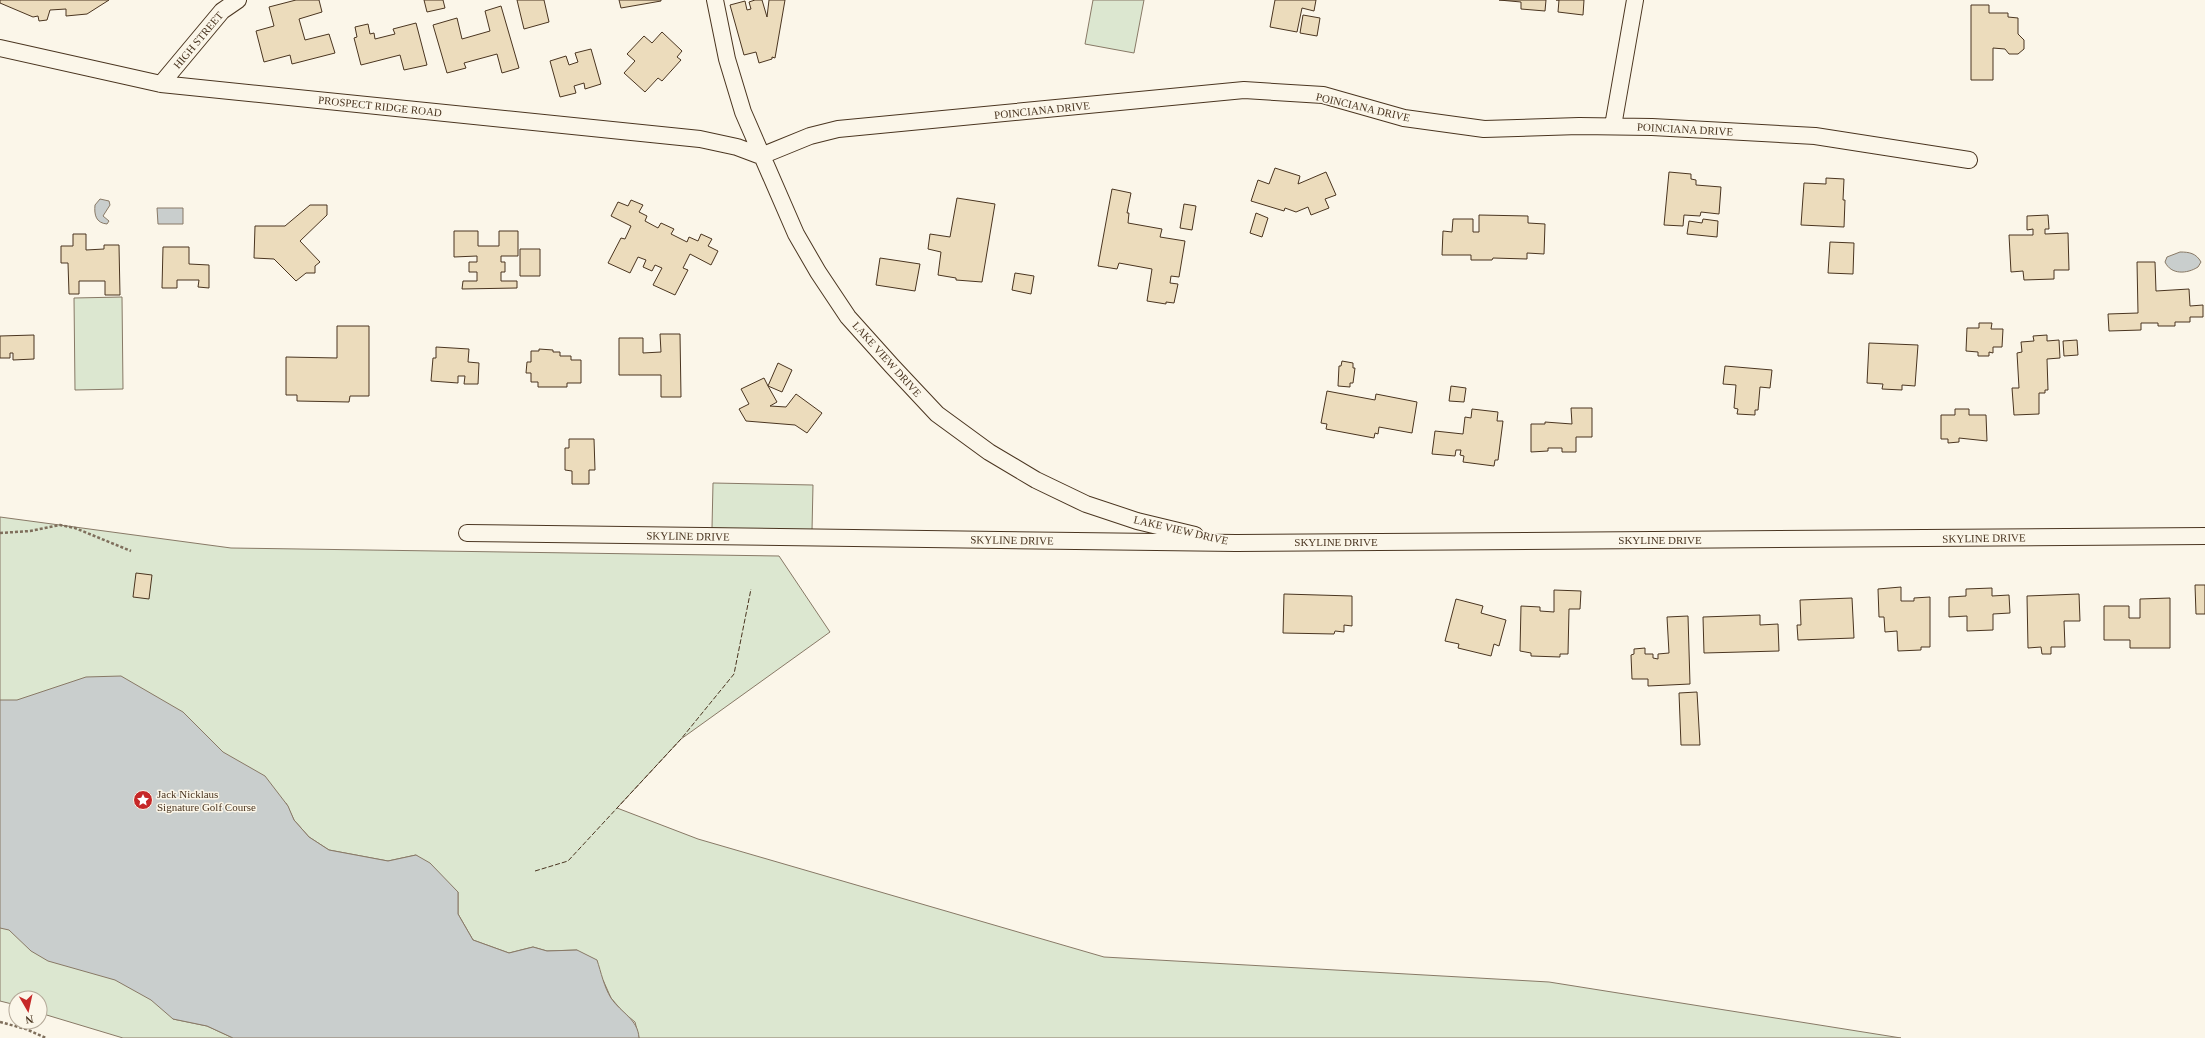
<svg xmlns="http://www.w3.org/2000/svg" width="2205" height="1038" font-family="Georgia,serif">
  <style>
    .green { fill: #dce7d0; stroke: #887966 }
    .water { fill: #c9cecd; stroke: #887966 }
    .building { fill: #ecdcbc; stroke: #4a3520 }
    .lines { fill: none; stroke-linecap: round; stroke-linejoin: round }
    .minor-casing { stroke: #4a3520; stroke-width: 18 }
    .path { stroke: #7f6f5c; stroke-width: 2.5; stroke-dasharray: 3 2; stroke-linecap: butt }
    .minor { stroke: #fbf6e9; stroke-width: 16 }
    .fence { stroke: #4a3520; stroke-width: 1; stroke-dasharray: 5 2; stroke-linecap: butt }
    .labels { text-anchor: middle; stroke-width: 3; stroke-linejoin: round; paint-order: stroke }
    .street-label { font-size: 11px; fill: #4a3520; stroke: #fbf6e9 }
    .poi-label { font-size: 11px; fill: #4a3520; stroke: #fbf6e9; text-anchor: start }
  </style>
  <rect width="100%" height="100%" fill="#fbf6e9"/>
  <path class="green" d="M1093 0H1144L1134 53 1085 44Z
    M122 297 123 389 75 390 74 298Z
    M713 483 813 485 812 531 712 528Z
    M0 517 231 548 779 556 830 632 681 739 617 808 698 839 1104 957 1549 982 1901 1038H639L635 1022 623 1012 611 998 603 980 577 950 547 951 533 947 509 953 473 940 458 914V892L416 855 388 861 329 850 309 837 294 820 286 803 173 1019 207 1026 233 1038H123L40 1013V998H16V1005L0 1001Z"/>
  <path class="water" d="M100 199 109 201 110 205 103 216 109 221 107 224C96 223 94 215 95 205Z
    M157 208H183V224H158Z
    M2180 252C2189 252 2196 253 2201 262L2198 267C2187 274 2171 275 2165 262L2167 257Z
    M121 676 183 712 223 752 265 776 288 806 294 820 309 837 329 850 388 861 416 855 430 863 458 892V914L473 940 509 953 533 947 547 951 577 950 597 960C601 972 604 987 611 998 621 1013 638 1019 639 1038H233L207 1026 173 1019 151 1000 115 980 48 961 31 951 9 930 0 928V700H17L86 677Z"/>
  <path class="building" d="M0 0H109L87 14 66 16V9L50 10 47 20 39 21 38 16 33 17 0 3Z
    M296 0H319L322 12 299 19 305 40 329 34 335 53 292 64 290 55 264 62 256 31 274 26 269 7Z
    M424 0H443L445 8 427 12Z
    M517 0H544L549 22 524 29Z
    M619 0H661V1L621 8Z
    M755 0H762L767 17 769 0H785L775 58 772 57V59L759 63 756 52 744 55 730 5 745 1 747 10 751 9 749 2Z
    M1275 0H1316L1314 11 1302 8 1297 32 1270 27Z
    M1499 0H1546L1545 11 1521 9V2Z
    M1556 0H1584L1583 15 1558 12 1559 0Z
    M1971 5H1989V13H2008V17L2018 18V34L2024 40V49L2018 54H2009L2005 49 1993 48V80H1971Z
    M501 6 519 68 502 73 497 54 464 63 466 68 447 73 433 25 457 18 462 39 490 31 485 11Z
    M1303 15 1320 18 1317 36 1300 33Z
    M416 23 427 65 404 70 400 55 361 65 354 38 357 37 355 27 368 24 370 34 374 33 375 39 395 34 393 29Z
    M662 32 682 51 677 57 681 60 662 81 658 78 645 92 624 73 635 61 627 54 644 36 652 43Z
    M591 49 601 84 585 89 584 83 574 86 576 93 560 97 550 61 566 56 569 65 578 62 575 53Z
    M1275 168 1300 176 1298 184 1326 172 1336 195 1325 199 1329 208 1311 215 1308 207 1296 212 1285 208 1284 211 1251 201 1258 180 1269 184Z
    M1669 172 1691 174V179L1696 180V185L1721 187 1719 214 1701 212 1700 216 1684 215 1683 226 1664 225Z
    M1826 178 1844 179 1843 200H1845L1844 227 1801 225 1804 183 1826 184Z
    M1112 189 1131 193 1127 213H1129L1128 223 1162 229 1160 237 1185 241 1179 277 1171 276 1170 283 1178 284 1174 303 1166 302V304L1147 301 1152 269 1119 263 1117 269 1098 266Z
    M957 198 995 204 982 282 956 280V278L938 275 941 252 928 249 930 234 950 237Z
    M631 200 643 205 639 212 647 216 645 221 658 228 661 223 674 229 671 234 687 242 689 237 698 241 701 234 712 239 708 246 718 251 711 265 690 254 683 268 688 270 675 295 653 285 662 268 655 265 652 271 643 267 646 260 638 257 630 273 608 263 621 238 625 239 631 226 611 216 618 202 628 206Z
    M1184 204 1196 206 1192 230 1180 228Z
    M310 205H327V215L300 241 320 262 315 266V273H306L296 281 274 259 254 258 255 226H285Z
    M1256 213 1268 218 1262 237 1250 233Z
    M1479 215 1528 216V223L1545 224 1544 254 1527 253V259L1493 258 1492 260H1471V255H1442L1443 231 1452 232 1453 219H1473V232H1479Z
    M2048 215 2049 229H2045V234L2068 233 2069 270H2054V279L2024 280 2023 271 2011 272 2009 235H2033V229L2027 230V216Z
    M1703 219 1718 221 1717 237 1687 234 1689 221 1702 223Z
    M454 231H478V246H499V231H518V256H501V262H505V272H501V281H517V288L462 289 463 281H477V272H469V262H477V256L454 257Z
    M73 234H86V250L104 249V245H119L120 295H105V281H79V294H69L68 263H61V246H73Z
    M1830 242 1854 243 1853 274 1828 273Z
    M163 247H189V264L209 265V288L198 287 199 280H177V288H162Z
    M520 249H540V276H520Z
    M880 258 920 264 915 291 876 285Z
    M2137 262H2155L2156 291 2189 289 2190 306 2203 305V317H2190V322H2175V326H2158V323H2141V330L2109 331 2108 314 2138 313Z
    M1015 273 1034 276 1031 294 1012 290Z
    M1979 323H1992L1991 329H2003L2002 347H1993V353L1989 352V356H1978V352L1966 351 1967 328H1979Z
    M337 326H369V396H350L349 402 297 401V395H286V357L337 358Z
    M660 334H680L681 397H661V375H619V338H643V353L661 352Z
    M34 335V359L13 360V353H10V358H0V336Z
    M2047 335V341L2059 340 2060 358 2047 359 2048 390H2045V393H2039V414L2014 415 2012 388H2019L2017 353 2022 352 2021 342 2034 341 2033 336Z
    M2077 340 2078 355 2064 356 2063 341Z
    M1869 343 1918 345 1915 386 1902 385V390L1882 389 1883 384 1867 383Z
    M436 347 469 349 468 362 479 363 478 384H464L465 376H458V383L431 381 433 358H436Z
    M539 349 553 350V352H560V356H571V360H581V383H567V387H538V382H531V373H526L527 362H531V351H539Z
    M1342 361 1353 363V368H1355L1353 383H1350V387L1338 386 1339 366H1341Z
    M778 363 792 370 782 392 768 386 777 402 770 406 786 407 796 394 822 413 807 433 795 425 746 421 739 409 749 404 741 389 764 378 768 386Z
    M1725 366 1772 370 1770 388 1760 387 1758 410H1755V415L1737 414 1738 409 1734 408 1736 385 1723 384Z
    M1451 386 1466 388 1464 402 1449 401Z
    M1327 391 1375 400 1376 394 1417 402 1412 433 1379 427 1378 434 1375 433 1374 438 1326 429 1327 424 1321 423Z
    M1571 408H1592V437H1576V452H1562V448H1548V451L1531 452V424H1545V422L1572 424Z
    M1472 409 1498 412 1497 421H1503L1498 460H1495L1494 466 1463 462 1464 456 1460 455 1461 450H1456L1455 456 1432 454 1435 431 1463 434 1465 417 1471 418Z
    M1955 409H1969V415H1986L1987 441 1959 438V442L1948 443V439H1941V415H1955Z
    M569 439H594L595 470H589V484H572V471L565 470V448H569Z
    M136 573 152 575 149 599 133 597Z
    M2195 585H2205V614H2196Z
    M1901 587V601H1914V598L1930 597V647H1921V650L1898 651 1897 631 1885 632 1884 617H1879L1878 589Z
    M1992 588V596L2009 595 2010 613 1993 614V630L1967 631V616L1949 617V597L1966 596V589Z
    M1554 590 1581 591 1580 609H1569L1568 654H1560V657L1531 656V653L1520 651 1521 606 1540 607V611L1554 612Z
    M1284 594 1352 596V626L1344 625V632L1335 631 1334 634 1283 633Z
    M2079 594 2080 621H2064L2065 647H2051V654H2042L2041 647 2028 648 2027 596Z
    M1852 598 1854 638 1798 640 1797 625H1801L1800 600Z
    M2170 598V648H2130V640H2104V606H2129V618H2140V599Z
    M1456 599 1483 606 1481 613 1506 620 1499 646 1494 644 1491 656 1458 648 1459 644 1445 641Z
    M1760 615V625L1778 624 1779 651 1704 653 1703 617Z
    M1688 616 1690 684 1648 686V679H1632L1631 655 1634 654V649L1645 648V654H1653V658L1658 659V654L1669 653 1667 617Z
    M1697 692 1700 745H1681L1679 693Z"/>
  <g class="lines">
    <defs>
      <path id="minor" d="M715 0 727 59 743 112 796 234 818 272 848 317 892 366 937 414 989 452 1036 480 1086 504 1137 521 1195 535
        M0 48 161 84 700 139 737 147 761 156
        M161 84 222 11 238 0
        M1613 126 1635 0
        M761 156 810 136 838 129 1244 90 1323 95 1404 118 1484 129 1579 126 1652 127 1815 136 1969 160
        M467 533 1236 543 2205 536"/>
    </defs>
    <use href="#minor" class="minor-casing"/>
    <path class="path" d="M0 533 30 531 60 525 75 528 131 551
      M0 1022 26 1029 46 1038"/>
    <use href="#minor" class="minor"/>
    <path class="fence" d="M535 871 568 861 681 739 734 674 751 589"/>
  </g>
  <defs>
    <symbol id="sight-disc" viewBox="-11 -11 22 22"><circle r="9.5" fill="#c62828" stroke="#fbf6e9"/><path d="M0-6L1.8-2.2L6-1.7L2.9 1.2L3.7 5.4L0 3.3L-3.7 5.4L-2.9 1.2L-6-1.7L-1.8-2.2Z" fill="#fff"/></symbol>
  </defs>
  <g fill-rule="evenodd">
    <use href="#sight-disc" x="132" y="789" width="22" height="22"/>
  </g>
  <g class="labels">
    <g class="street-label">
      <text transform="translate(198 40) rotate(-50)" y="4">HIGH STREET</text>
      <text transform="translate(380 106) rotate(6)" y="4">PROSPECT RIDGE ROAD</text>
      <text transform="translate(1363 107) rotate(13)" y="4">POINCIANA DRIVE</text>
      <text transform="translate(1042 110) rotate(-6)" y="4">POINCIANA DRIVE</text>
      <text transform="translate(1685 129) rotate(3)" y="4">POINCIANA DRIVE</text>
      <text transform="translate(887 359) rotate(48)" y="4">LAKE VIEW DRIVE</text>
      <text transform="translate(1181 530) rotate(13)" y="4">LAKE VIEW DRIVE</text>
      <text transform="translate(688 536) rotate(1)" y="4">SKYLINE DRIVE</text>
      <text transform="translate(1984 538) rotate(-1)" y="4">SKYLINE DRIVE</text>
      <text transform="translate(1012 540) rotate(1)" y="4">SKYLINE DRIVE</text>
      <text x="1660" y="544">SKYLINE DRIVE</text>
      <text x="1336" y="546">SKYLINE DRIVE</text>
    </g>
    <g class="poi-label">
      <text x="157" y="798">Jack Nicklaus<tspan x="157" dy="13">Signature Golf Course</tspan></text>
    </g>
  </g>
  <g transform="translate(28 1010) rotate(171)"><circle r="19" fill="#fbf6e9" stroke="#b4a999"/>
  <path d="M0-3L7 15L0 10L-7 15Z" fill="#c62828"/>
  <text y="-6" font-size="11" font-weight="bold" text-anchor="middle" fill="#4a3520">N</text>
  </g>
</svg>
